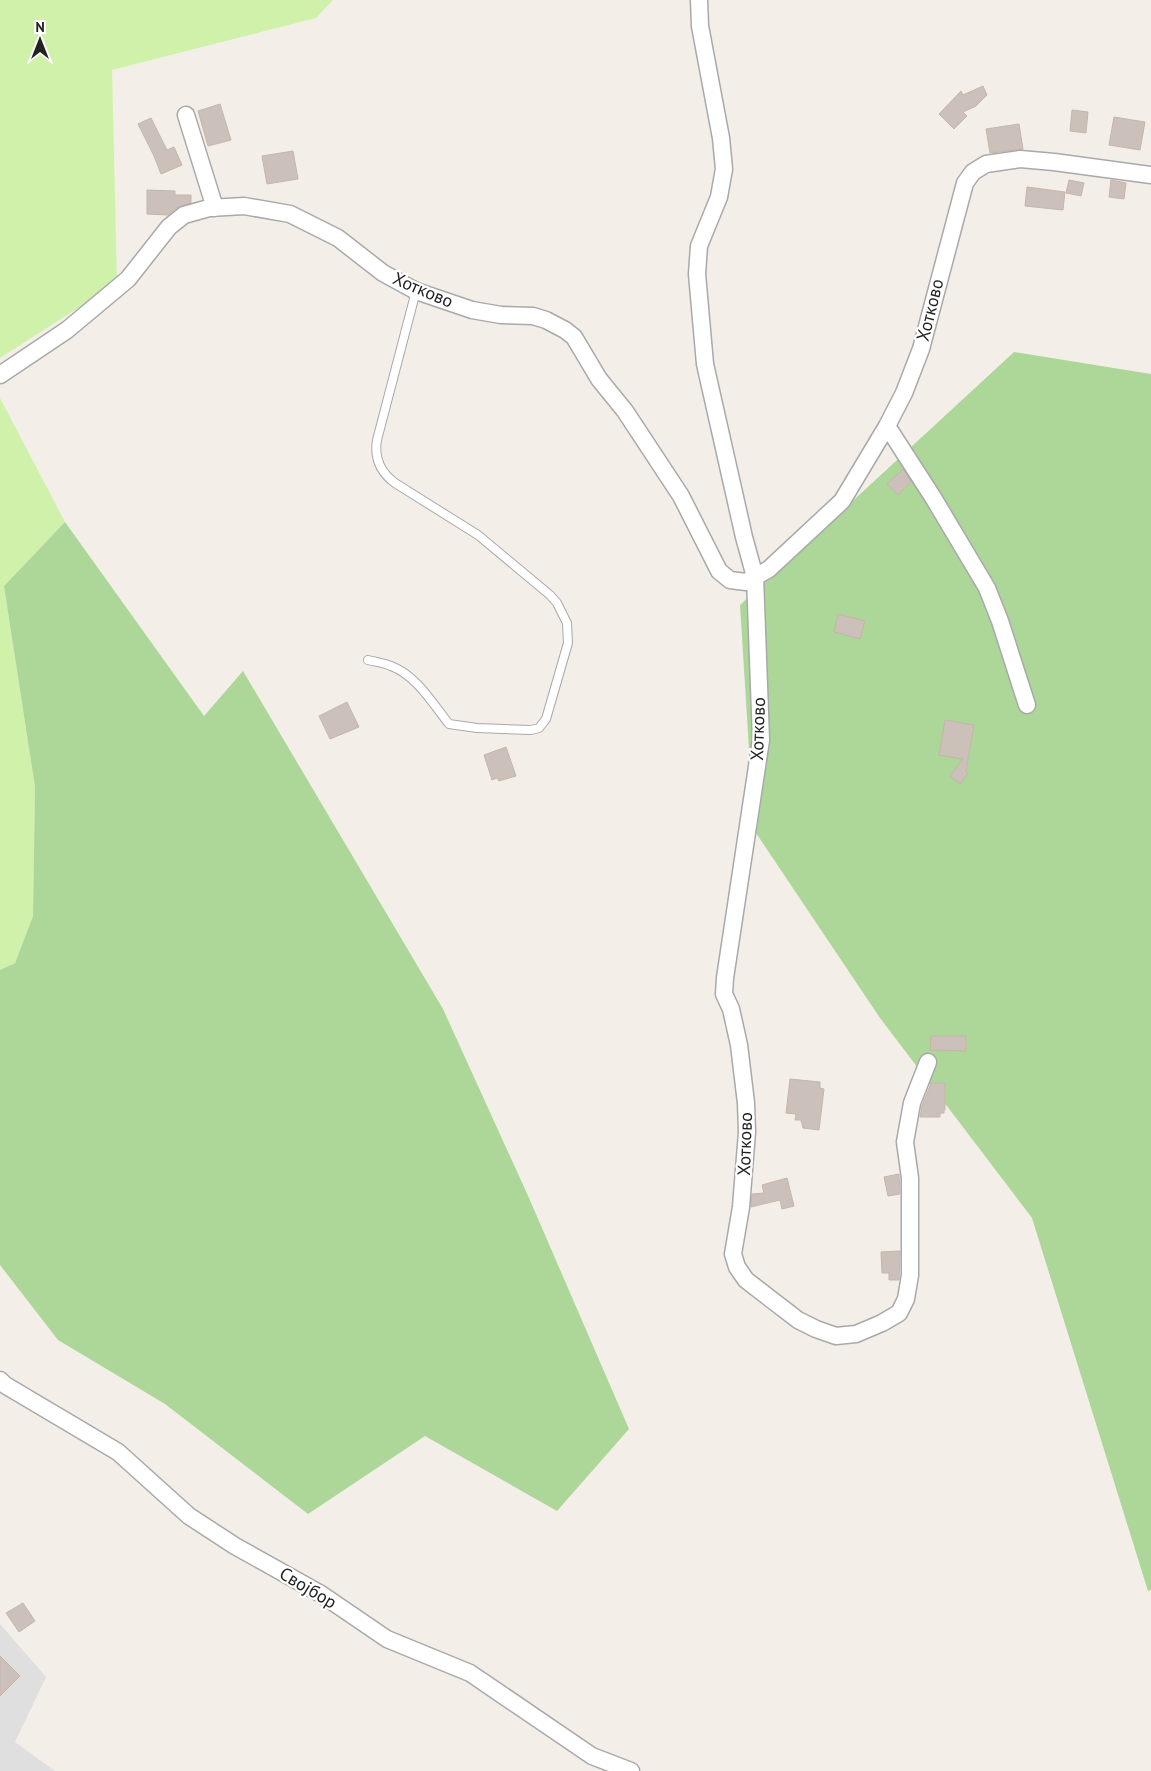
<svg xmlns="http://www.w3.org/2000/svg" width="1151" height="1771" font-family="'PT Sans',sans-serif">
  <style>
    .residential { fill: #e0dfdf }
    .grass { fill: #cff1aa }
    .forest { fill: #add699 }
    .building { fill: #cbc1ba; stroke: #c6b5a8 }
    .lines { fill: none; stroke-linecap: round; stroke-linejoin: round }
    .lane-casing { stroke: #a9a9a9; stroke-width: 10 }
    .street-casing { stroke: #a9a9a9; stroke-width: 19 }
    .lane { stroke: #fff; stroke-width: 8 }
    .street { stroke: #fff; stroke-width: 16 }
    .labels { text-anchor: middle; stroke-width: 4.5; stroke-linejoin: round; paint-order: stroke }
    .street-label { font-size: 18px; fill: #222; stroke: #fff }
  </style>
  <rect width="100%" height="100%" fill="#f3efe8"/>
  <path class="residential" d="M0 1624 46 1677 15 1742 55 1771H0Z"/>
  <path class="grass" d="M0 0H333L316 18 112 70 117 283 0 358Z
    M0 398 65 522 4 586 35 787 33 916 15 963 0 970Z"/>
  <path class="forest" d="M1014 352 1151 374V1590L1148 1591 1032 1218 880 1018 754 830 740 605Z
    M65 522 204 716 243 671 443 1009 529 1198 629 1429 557 1511 425 1436 308 1514 165 1404 58 1340 0 1265V970L15 963 33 916 35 787 4 586Z"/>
  <path class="building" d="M983 86 987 95 976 106 963 112 967 116 954 129 939 114 961 91 963 95Z
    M220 104 231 140 208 146 198 111Z
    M1072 110 1088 112 1086 133 1070 131Z
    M1114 117 1145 122 1140 150 1109 145Z
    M151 118 167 150 174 147 182 165 161 174 154 156 138 124Z
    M1019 124 1023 149 990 153 986 129Z
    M293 151 298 179 267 184 262 156Z
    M1069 180 1084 183 1081 196 1066 193Z
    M1111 180 1126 183 1124 199 1109 197Z
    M1027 187 1065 192 1063 210 1025 206Z
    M147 190 175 191V195H191V203L178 207 168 215 147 214Z
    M903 469 911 482 898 495 887 484Z
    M838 614 865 621 860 639 834 632Z
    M347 702 359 727 330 739 319 716Z
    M945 720 974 725 966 771 968 773 960 784 950 776 963 759 939 755Z
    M506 747 516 776 499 781 497 778 492 780 484 755Z
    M931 1036H966V1051L930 1050Z
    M790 1079 820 1082V1088L824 1089 819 1130 803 1128 801 1120H795L796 1114 786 1113Z
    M931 1083H945V1110H944V1113H940V1117H920L922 1106Z
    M899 1174 900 1194 888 1196 884 1177Z
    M787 1178 794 1206 782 1209 780 1200 751 1207 752 1194 764 1193 762 1185Z
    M900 1251 899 1280H889V1273H882L881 1252Z
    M23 1603 35 1621 19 1632 6 1613Z
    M0 1656 20 1676 0 1696Z"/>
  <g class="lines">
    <defs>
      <path id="lane" d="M368 660C376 662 384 663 391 666 416 675 433 704 449 724L477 728 531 730 539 728 546 719 568 643 567 623 557 603 550 595 478 535 395 483C380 472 374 458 377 440L416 291"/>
      <path id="street" d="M699 0 700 26 721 138 724 169 719 197 699 246 697 274 705 364 744 537 755 577 761 740 725 978 724 994 731 1009 739 1045 746 1103 747 1132 741 1207 733 1254 737 1267 746 1280 798 1320 816 1329 836 1336 856 1334 882 1323 899 1313 906 1299 910 1275V1178L905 1142 912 1103 928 1062
        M186 115 215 208
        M0 375 67 330 128 279 169 227 184 215 209 208 244 206 290 214 338 238 383 273 416 291 472 310 501 315 533 316 546 320 565 330 574 337 599 379 625 411 681 496 719 571 730 580 746 582 769 569 842 501 887 426 904 393 921 349 965 183 973 172 986 164 1020 159 1054 162 1151 175
        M887 426 934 499 987 588 1000 621 1027 705
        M0 1380 5 1385 118 1452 189 1516 235 1546 321 1594 387 1639 470 1673 592 1756 631 1771"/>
    </defs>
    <use href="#lane" class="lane-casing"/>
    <use href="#street" class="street-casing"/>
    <use href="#lane" class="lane"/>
    <use href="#street" class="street"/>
  </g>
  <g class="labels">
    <g class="street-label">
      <text transform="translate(423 290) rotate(23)" y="6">Хотково</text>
      <text transform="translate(930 310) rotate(-76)" y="6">Хотково</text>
      <text transform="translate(758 729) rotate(-88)" y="6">Хотково</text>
      <text transform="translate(745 1144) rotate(-88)" y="6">Хотково</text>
      <text transform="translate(308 1588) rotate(31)" y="6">Својбор</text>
    </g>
  </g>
  <g transform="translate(40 40)" stroke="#ffffff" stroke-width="4" paint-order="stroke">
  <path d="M0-4L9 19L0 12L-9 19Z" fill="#222222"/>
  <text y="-8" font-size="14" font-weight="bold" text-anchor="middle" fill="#222222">N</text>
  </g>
</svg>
